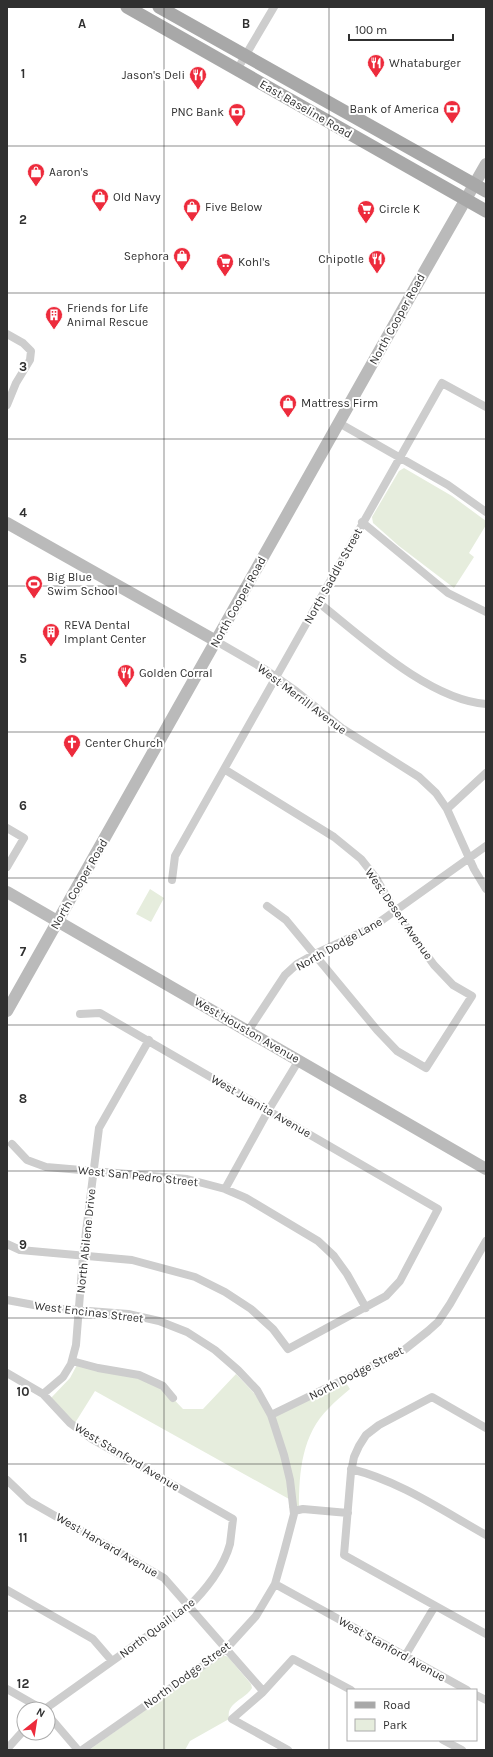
<svg xmlns="http://www.w3.org/2000/svg" width="493" height="1757" font-family="Karla,sans-serif">
  <style>
    .green { fill: #e6eddd }
    .lines { fill: none; stroke-linecap: round; stroke-linejoin: round }
    .street { stroke: #cdcdcd; stroke-width: 8 }
    .secondary { stroke: #bababa; stroke-width: 12 }
    .primary { stroke: #a8a8a8; stroke-width: 13 }
    .grid { fill: none; stroke: #303030; stroke-width: 1; stroke-opacity: 0.55 }
    .labels { text-anchor: middle; stroke-width: 4; stroke-linejoin: round; paint-order: stroke }
    .poi-label { font-size: 12px; fill: #303030; stroke: #fff; text-anchor: start }
    .street-label { font-size: 12px; fill: #303030; stroke: #fff }
    .grid-label { font-size: 13px; text-anchor: middle; font-weight: bold; fill: #303030; stroke: #fff; stroke-width: 4; stroke-linejoin: round; paint-order: stroke }
  </style>
  <rect width="100%" height="100%" fill="#fff"/>
  <path class="green" d="M404 468 452 496 486 521V525L469 553 474 557 454 588 399 546 373 523 372 517 399 471Z
    M150 889 164 898 151 922 136 914Z
    M77 1365 141 1378 164 1389 183 1409H203L236 1374 254 1393 268 1414 342 1377 350 1389C343 1395 335 1401 329 1408 302 1434 299 1472 299 1507L289 1508V1499L95 1391 75 1423 51 1398 70 1378Z
    M221 1656H226L229 1658 251 1684 252 1688C245 1700 226 1702 229 1719L190 1741 185 1750H89Z"/>
  <g class="lines">
    <path class="street" d="M241 63 274 7
      M7 334 23 343 31 351 30 360 16 383 7 405
      M339 423 448 485 486 512
      M362 522 448 593 486 612
      M319 603C362 637 429 700 486 704
      M216 641 266 670 296 691 343 729 419 777 436 793 447 809 474 869 486 889
      M224 769 334 837 361 859 376 878 395 911 434 965 453 985 472 996 426 1068 397 1051 377 1030 286 920 267 906
      M447 809 486 773
      M7 828 24 838 7 867
      M172 880 175 856 442 383 486 407
      M248 1031 285 975 297 964 315 954 371 928 486 846
      M12 1144 27 1160 46 1167 187 1179 225 1189 246 1198 318 1241 334 1256 347 1274 366 1308
      M225 1189 268 1111 299 1060
      M7 1244 20 1250 132 1260 195 1277 225 1292 251 1309 273 1329 288 1349 386 1296 400 1281 438 1209 100 1013 80 1014
      M7 1300 50 1308 128 1314 159 1321 187 1332 215 1350 238 1370 257 1390 271 1415 284 1455 290 1480 294 1514 284 1552 275 1584 256 1616 225 1650 82 1750
      M72 1361 98 1368 139 1375 163 1386 173 1398
      M7 1373 43 1394 70 1423 92 1439 233 1519C232 1527 231 1536 230 1544 224 1567 205 1591 188 1607L45 1709
      M43 1394 63 1377 71 1364 76 1345 83 1256 99 1128 149 1040
      M271 1415 404 1350 428 1331 438 1322 450 1304 486 1241
      M486 1428 432 1397 379 1425 366 1435 359 1446 354 1457 351 1472 344 1555 486 1634
      M351 1469C400 1481 443 1511 486 1535
      M7 1480 29 1501 164 1578 263 1691
      M294 1511 303 1509 348 1513
      M275 1584 467 1690
      M7 1590 93 1639 112 1661
      M405 1656 435 1606
      M7 1689 42 1709
      M476 1695 486 1700
      M48 1715 78 1750
      M443 1740 462 1750
      M7 1749 24 1730
      M288 1750 232 1719 262 1693 293 1659 351 1690"/>
    <path class="secondary" d="M7 523 216 641
      M7 892 486 1169
      M7 1011 403 309 486 164"/>
    <path class="primary" d="M127 7 486 211
      M159 7 486 191"/>
  </g>
  <path class="grid" d="M164 7V1750M329 7V1750M7 146H486M7 293H486M7 439H486M7 586H486M7 732H486M7 878H486M7 1025H486M7 1171H486M7 1318H486M7 1464H486M7 1611H486"/>
  <defs>
    <symbol id="restaurant-pin" viewBox="-11 -11 22 30"><path d="M0 17L-7.5 6A9.5 9.5 0 1 1 7.5 6Z" fill="#ed2b3c" stroke="#fff"/><path d="M-5-6h1v4h1v-4h1v4h1v-4h1v5L-1.5 .5V6h-2V.5L-5-1ZM5-6V6H3V1.5H1.5Q1.5-4 5-6Z" fill="#fff"/></symbol>
    <symbol id="bank-pin" viewBox="-11 -11 22 30"><path d="M0 17L-7.5 6A9.5 9.5 0 1 1 7.5 6Z" fill="#ed2b3c" stroke="#fff"/><path d="M-6-4H6V4H-6ZM0-2.3a2.3 2.3 0 1 0 0 4.6a2.3 2.3 0 1 0 0-4.6Z" fill="#fff"/></symbol>
    <symbol id="shop-pin" viewBox="-11 -11 22 30"><path d="M0 17L-7.5 6A9.5 9.5 0 1 1 7.5 6Z" fill="#ed2b3c" stroke="#fff"/><path d="M-5-2.5h2.3a2.7 3.5 0 0 1 5.4 0H5L5.5 6h-11ZM-1.5-2.5h3a1.5 2.3 0 0 0-3 0Z" fill="#fff"/></symbol>
    <symbol id="supermarket-pin" viewBox="-11 -11 22 30"><path d="M0 17L-7.5 6A9.5 9.5 0 1 1 7.5 6Z" fill="#ed2b3c" stroke="#fff"/><path d="M-6-5.5h2.5l.6 2H6L4.5 2H-2.5L-4.4-4H-6ZM-1.5 3.2a1.3 1.3 0 1 0 .1 0ZM3 3.2a1.3 1.3 0 1 0 .1 0Z" fill="#fff"/></symbol>
    <symbol id="building-pin" viewBox="-11 -11 22 30"><path d="M0 17L-7.5 6A9.5 9.5 0 1 1 7.5 6Z" fill="#ed2b3c" stroke="#fff"/><path d="M-4-6H4V6H1V3H-1V6H-4ZM-2.5-4.3h1.7v1.8h-1.7ZM.8-4.3h1.7v1.8H.8ZM-2.5-1h1.7V.8h-1.7ZM.8-1h1.7V.8H.8Z" fill="#fff"/></symbol>
    <symbol id="stadium-pin" viewBox="-11 -11 22 30"><path d="M0 17L-7.5 6A9.5 9.5 0 1 1 7.5 6Z" fill="#ed2b3c" stroke="#fff"/><path d="M0-5a6.5 5 0 1 0 0 10a6.5 5 0 1 0 0-10ZM-3.5-1.8h7v3.6h-7Z" fill="#fff"/></symbol>
    <symbol id="church-pin" viewBox="-11 -11 22 30"><path d="M0 17L-7.5 6A9.5 9.5 0 1 1 7.5 6Z" fill="#ed2b3c" stroke="#fff"/><path d="M-1.2-6h2.4v3.5h3.3v2.4h-3.3V6h-2.4V-.1h-3.3v-2.4h3.3Z" fill="#fff"/></symbol>
  </defs>
  <g fill-rule="evenodd">
    <use href="#restaurant-pin" x="366" y="53" width="20" height="27"/>
    <use href="#restaurant-pin" x="188" y="65" width="20" height="27"/>
    <use href="#bank-pin" x="442" y="99" width="20" height="27"/>
    <use href="#bank-pin" x="227" y="102" width="20" height="27"/>
    <use href="#shop-pin" x="26" y="162" width="20" height="27"/>
    <use href="#shop-pin" x="90" y="187" width="20" height="27"/>
    <use href="#shop-pin" x="182" y="197" width="20" height="27"/>
    <use href="#supermarket-pin" x="356" y="199" width="20" height="27"/>
    <use href="#shop-pin" x="172" y="246" width="20" height="27"/>
    <use href="#restaurant-pin" x="367" y="249" width="20" height="27"/>
    <use href="#supermarket-pin" x="215" y="252" width="20" height="27"/>
    <use href="#building-pin" x="44" y="305" width="20" height="27"/>
    <use href="#shop-pin" x="278" y="393" width="20" height="27"/>
    <use href="#stadium-pin" x="24" y="574" width="20" height="27"/>
    <use href="#building-pin" x="41" y="622" width="20" height="27"/>
    <use href="#restaurant-pin" x="116" y="663" width="20" height="27"/>
    <use href="#church-pin" x="62" y="733" width="20" height="27"/>
  </g>
  <g class="labels">
    <g class="poi-label">
      <text x="389" y="67">Whataburger</text>
      <text x="185" y="79" text-anchor="end">Jason's Deli</text>
      <text x="439" y="113" text-anchor="end">Bank of America</text>
      <text x="224" y="116" text-anchor="end">PNC Bank</text>
      <text x="49" y="176">Aaron's</text>
      <text x="113" y="201">Old Navy</text>
      <text x="205" y="211">Five Below</text>
      <text x="379" y="213">Circle K</text>
      <text x="169" y="260" text-anchor="end">Sephora</text>
      <text x="364" y="263" text-anchor="end">Chipotle</text>
      <text x="238" y="266">Kohl's</text>
      <text x="67" y="312">Friends for Life<tspan x="67" dy="14">Animal Rescue</tspan></text>
      <text x="301" y="407">Mattress Firm</text>
      <text x="47" y="581">Big Blue<tspan x="47" dy="14">Swim School</tspan></text>
      <text x="64" y="629">REVA Dental<tspan x="64" dy="14">Implant Center</tspan></text>
      <text x="139" y="677">Golden Corral</text>
      <text x="85" y="747">Center Church</text>
    </g>
    <g class="street-label">
      <text transform="translate(306 109) rotate(30)" y="4">East Baseline Road</text>
      <text transform="translate(397 319) rotate(-61)" y="4">North Cooper Road</text>
      <text transform="translate(333 576) rotate(-61)" y="4">North Saddle Street</text>
      <text transform="translate(238 602) rotate(-61)" y="4">North Cooper Road</text>
      <text transform="translate(302 699) rotate(37)" y="4">West Merrill Avenue</text>
      <text transform="translate(79 884) rotate(-60)" y="4">North Cooper Road</text>
      <text transform="translate(399 914) rotate(55)" y="4">West Desert Avenue</text>
      <text transform="translate(339 944) rotate(-29)" y="4">North Dodge Lane</text>
      <text transform="translate(247 1030) rotate(30)" y="4">West Houston Avenue</text>
      <text transform="translate(261 1106) rotate(30)" y="4">West Juanita Avenue</text>
      <text transform="translate(138 1176) rotate(6)" y="4">West San Pedro Street</text>
      <text transform="translate(86 1241) rotate(-84)" y="4">North Abilene Drive</text>
      <text transform="translate(89 1312) rotate(7)" y="4">West Encinas Street</text>
      <text transform="translate(356 1373) rotate(-27)" y="4">North Dodge Street</text>
      <text transform="translate(127 1457) rotate(31)" y="4">West Stanford Avenue</text>
      <text transform="translate(107 1545) rotate(30)" y="4">West Harvard Avenue</text>
      <text transform="translate(157 1628) rotate(-37)" y="4">North Quail Lane</text>
      <text transform="translate(392 1649) rotate(29)" y="4">West Stanford Avenue</text>
      <text transform="translate(187 1675) rotate(-36)" y="4">North Dodge Street</text>
    </g>
  </g>
  <g class="grid-label">
    <text x="82" y="28">A</text>
    <text x="246" y="28">B</text>
    <text x="23" y="78">1</text>
    <text x="23" y="224">2</text>
    <text x="23" y="371">3</text>
    <text x="23" y="517">4</text>
    <text x="23" y="663">5</text>
    <text x="23" y="810">6</text>
    <text x="23" y="956">7</text>
    <text x="23" y="1103">8</text>
    <text x="23" y="1249">9</text>
    <text x="23" y="1396">10</text>
    <text x="23" y="1542">11</text>
    <text x="23" y="1688">12</text>
  </g>
  <rect width="493" height="1757" fill="none" stroke="#303030" stroke-width="16"/>
  <rect x="347" y="1689" width="130" height="52" fill="#ffffff" stroke="#acacac"/>
  <rect x="355" y="1702" width="20" height="6" fill="#a8a8a8" stroke="#acacac"/>
  <text x="383" y="1709" font-size="12" fill="#303030">Road</text>
  <rect x="355" y="1719" width="20" height="12" fill="#e6eddd" stroke="#acacac"/>
  <text x="383" y="1729" font-size="12" fill="#303030">Park</text>
  <g transform="translate(36 1721) rotate(30)"><circle r="19" fill="#ffffff" stroke="#acacac"/>
  <path d="M0-3L7 15L0 10L-7 15Z" fill="#ed2b3c"/>
  <text y="-6" font-size="11" font-weight="bold" text-anchor="middle" fill="#303030">N</text>
  </g>
  <path d="M349 34v6h104v-6" fill="none" stroke="#303030" stroke-width="2"/>
  <text x="355" y="34" font-size="12" fill="#303030" stroke="#ffffff" stroke-width="3" paint-order="stroke">100 m</text>
</svg>
